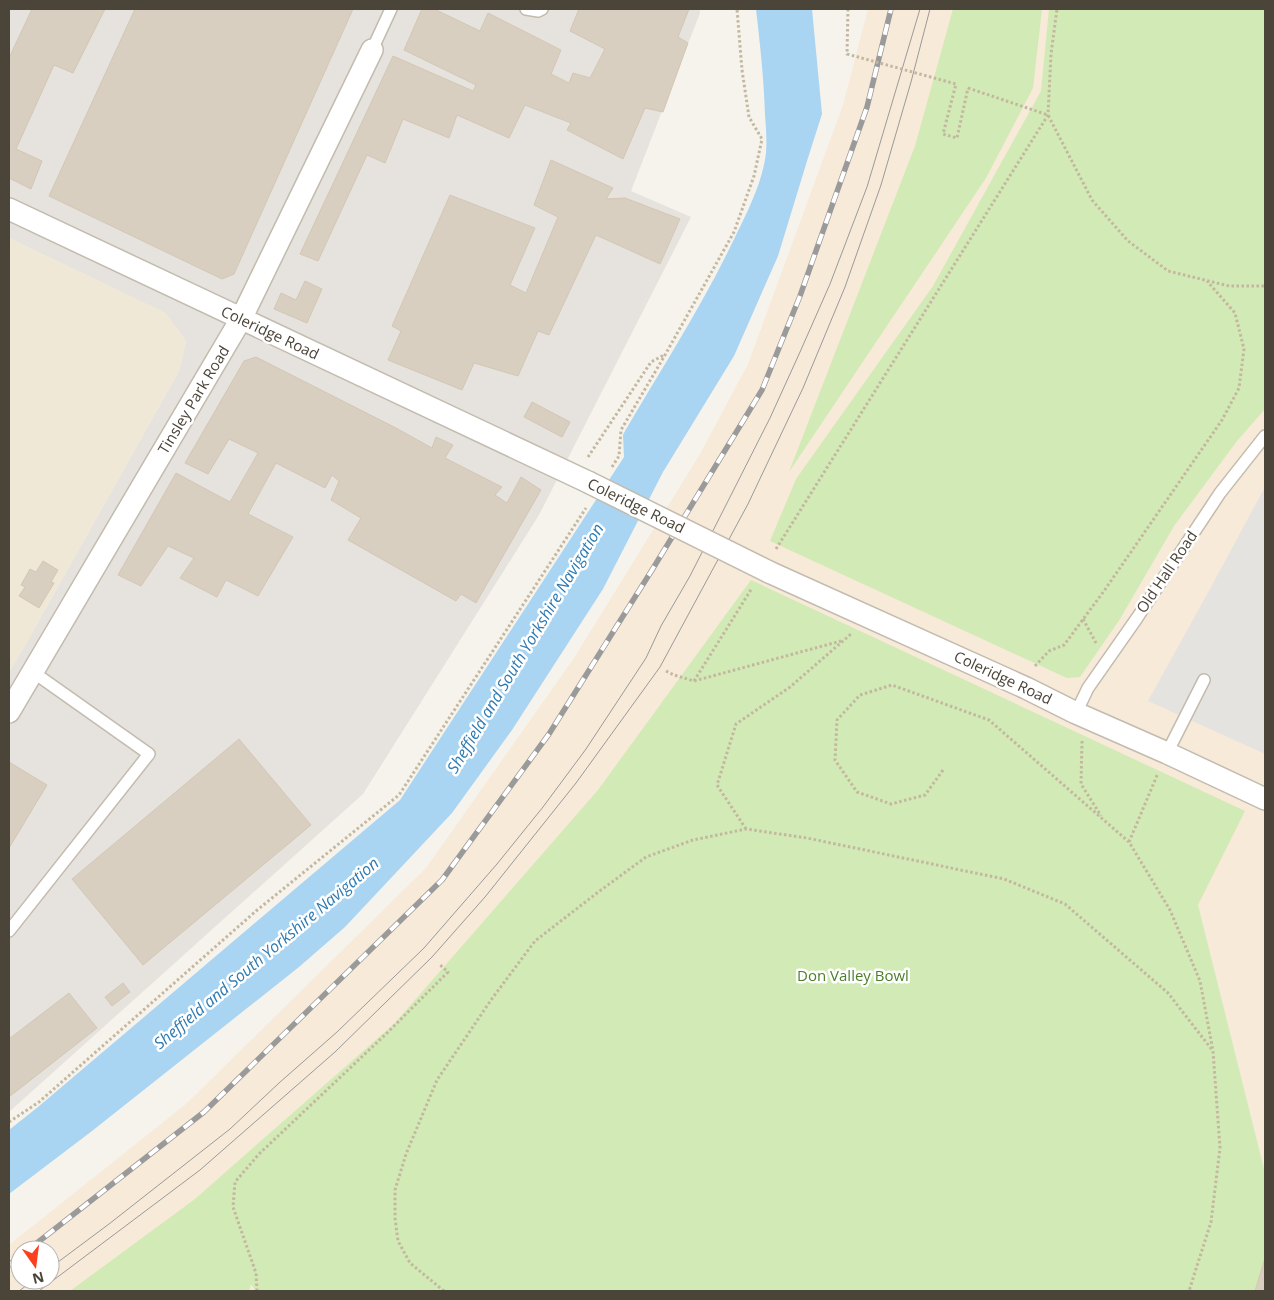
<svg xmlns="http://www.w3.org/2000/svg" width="1274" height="1300" font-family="'Open Sans',sans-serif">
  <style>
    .commercial { fill: #f7ead8; fill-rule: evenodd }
    .industrial { fill: #e6e2dd }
    .education { fill: #efe8d6 }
    .green { fill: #d2eab5 }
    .parking { fill: #e5e3e0 }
    .water { fill: #a9d4f2 }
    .building { fill: #d8cfc1; stroke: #d3c7b4 }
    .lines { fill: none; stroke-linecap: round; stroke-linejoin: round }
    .lane-casing { stroke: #c2bbae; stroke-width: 14 }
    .street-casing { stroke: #c2bbae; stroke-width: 24 }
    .path { stroke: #c4b79f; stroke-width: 3; stroke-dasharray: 2.5 2.5; stroke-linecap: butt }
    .lane { stroke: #fff; stroke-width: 11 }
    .street { stroke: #fff; stroke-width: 21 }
    .tram { stroke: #9a9a9a; stroke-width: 1 }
    .rail-casing { stroke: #9a9a9a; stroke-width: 5.5 }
    .rail { stroke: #fff; stroke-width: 4; stroke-dasharray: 11; stroke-linecap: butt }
    .street-bridge-casing { stroke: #c2bbae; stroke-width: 24; stroke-linecap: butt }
    .path-bridge { stroke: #c4b79f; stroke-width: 3; stroke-dasharray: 2.5 2.5; stroke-linecap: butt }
    .street-bridge { stroke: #fff; stroke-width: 21 }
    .labels { text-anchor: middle; stroke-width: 5; stroke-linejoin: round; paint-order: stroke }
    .street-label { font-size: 15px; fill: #4b4439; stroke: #fff }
    .park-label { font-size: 15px; fill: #4a7f2a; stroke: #fff }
    .water-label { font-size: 16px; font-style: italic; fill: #2e7ab2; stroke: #fff }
  </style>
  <rect width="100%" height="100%" fill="#f6f3ec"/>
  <path class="commercial" d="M868 9H1265V1291H9V1245L186 1104 426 868 574 658 700 454 748 364 843 105ZM20 1250H50V1280H20Z"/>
  <path class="industrial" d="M9 9H700V13L631 191 691 217 539 515 363 794 9 1112V672L23 649 179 371 186 341 165 313 9 238Z"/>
  <path class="education" d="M9 238 166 313 186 341 179 371 23 649 9 672Z"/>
  <path class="green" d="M953 9H1042L1033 88 986 178 789 472 915 146Z
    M1049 9H1265V409L1237 441 1174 526 1120 619 1080 677 1067 678 770 541 796 479 933 286 1041 91Z
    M751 580 1245 811 1198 905 1265 1173V1258L1255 1291H256L251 1284 249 1291H70L195 1199 394 1024 598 790Z"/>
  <path class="parking" d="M1265 487V754L1148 701 1210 589Z"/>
  <path class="water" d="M756 9H812L822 114 807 161 778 256 734 356 663 472 603 589 512 730 452 813 345 927 299 967 92 1131 9 1194V1130L38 1107 400 800 624 457 623 435 625 431C663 366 704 303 736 235 748 211 763 180 766 153 767 141 766 127 765 115 764 80 760 44 756 9Z"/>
  <path class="building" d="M32 9H105L73 73 54 65 16 149 42 161 31 189 9 178V58Z
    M135 9H353L234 274 222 279 49 196Z
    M422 9H434L480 31 488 13 561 50 551 74 569 83 573 73 590 78 605 49 570 31 579 9H689L678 37 688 43 663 112 645 108 623 159 567 130 571 123 525 105 509 138 457 115 449 138 403 119 385 163 367 155 318 261 300 254 393 56 473 91 476 85 404 50Z
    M551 160 613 188 606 199 625 198 680 219 660 264 596 235 549 335 538 331 518 376 474 363 462 390 388 360 401 331 392 326 450 195 535 228 510 285 526 293 558 217 534 205Z
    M305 281 322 289 307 323 274 309 281 293 296 300Z
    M256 357 396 428 432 448 436 437 453 445 445 458 502 487 495 495 507 503 521 477 541 490 476 603 461 594 456 601 348 540 361 518 331 500 339 481 332 475 325 488 276 463 248 514 293 537 258 596 226 580 217 597 180 578 194 558 168 546 141 586 118 575 176 473 230 502 258 453 229 439 208 474 185 463 244 361Z
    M532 402 570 422 562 437 524 417Z
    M43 561 58 570 51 582 54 583 39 608 19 596 25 587 21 585 30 569 36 572Z
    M239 739 311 825 143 965 72 879Z
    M9 762 47 785 9 848Z
    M123 983 130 992 112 1006 105 997Z
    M69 993 97 1028 9 1097V1039Z
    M1265 1258V1291H1255Z"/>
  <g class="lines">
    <defs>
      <path id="lane" d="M526 9 538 11 542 9
        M372 50 391 9
        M1076 713 1088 688 1137 618 1220 493 1265 436
        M1167 753 1204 680
        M9 931 149 754 33 672"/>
      <path id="street" d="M9 209 588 482
        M769 572 1026 688 1076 713 1167 753 1265 799
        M9 712 241 319 372 50"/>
    </defs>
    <use href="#lane" class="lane-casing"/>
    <use href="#street" class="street-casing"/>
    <path class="path" d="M968 88 1048 115 1092 200 1128 241 1168 271 1229 286H1265
      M588 457 651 362 664 355
      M612 467 619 456 621 430 665 355 734 232 754 176 762 139 749 117 742 70 737 9
      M776 549 1048 115 1051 54 1057 9
      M1083 619 1096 643
      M1035 666 1049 651 1064 645 1104 591 1222 420 1239 388 1244 349 1235 313 1207 281
      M666 671 674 675 694 681 841 641
      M694 681 752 588
      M1082 741 1081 784 1101 816
      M943 770 925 795 891 804 857 792 835 760 837 720 860 695 892 685 989 720 1129 842 1170 910 1200 981 1213 1051 1220 1148 1211 1222 1189 1291
      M746 829 717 785 736 724 790 687 851 634
      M1129 842 1158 773
      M9 1122 39 1102 256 911 399 795 586 508
      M257 1291 256 1273 233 1207 235 1182 259 1154 386 1034 448 972 439 964
      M444 1291 410 1263 398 1241 395 1218V1190L406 1154 437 1080 491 1000 535 941 597 893 646 857 693 840 746 829 807 838 1004 879 1065 904 1168 993 1213 1051"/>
    <use href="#lane" class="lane"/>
    <use href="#street" class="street"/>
    <path class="tram" d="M50 1268 109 1224 230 1129 279 1083 337 1032 424 948 497 864 543 807 586 749 646 658 661 626 690 576 726 505 770 418 800 352 830 284 867 187 920 9
      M19 1291 34 1280
      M39 1291 200 1170 335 1052 432 957 485 897 576 783 660 667 748 504 803 388 845 287 881 185 911 82 930 9"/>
    <defs>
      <path id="rail" d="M28 1250 204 1112 442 880 549 734 652 570 762 390 800 296 867 107 891 9
        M9 1265 20 1256"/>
    </defs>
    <use href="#rail" class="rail-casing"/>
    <use href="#rail" class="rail"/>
    <defs>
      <path id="street-bridge" d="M588 482 769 572"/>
    </defs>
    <use href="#street-bridge" class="street-bridge-casing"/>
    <path class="path-bridge" d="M848 9 847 54 956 84 943 134 957 138 968 88"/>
    <use href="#street-bridge" class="street-bridge"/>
  </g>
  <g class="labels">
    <g class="street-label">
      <text transform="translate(270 333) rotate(25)" y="5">Coleridge Road</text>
      <text transform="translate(194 400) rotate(-59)" y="5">Tinsley Park Road</text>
      <text transform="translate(636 506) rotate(26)" y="5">Coleridge Road</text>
      <text transform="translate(1167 572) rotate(-56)" y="5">Old Hall Road</text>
      <text transform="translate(1003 678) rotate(25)" y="5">Coleridge Road</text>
    </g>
    <g class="park-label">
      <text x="853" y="981">Don Valley Bowl</text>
    </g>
    <g class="water-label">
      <text transform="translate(525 648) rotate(-59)" y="6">Sheffield and South Yorkshire Navigation</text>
      <text transform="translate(266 953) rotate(-40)" y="6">Sheffield and South Yorkshire Navigation</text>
    </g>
  </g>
  <rect width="1274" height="1300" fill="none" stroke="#4b4439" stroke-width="20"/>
  <g transform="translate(35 1265) rotate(166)"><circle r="24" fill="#ffffff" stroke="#b7b4b0"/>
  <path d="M0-4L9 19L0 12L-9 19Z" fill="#fc3f1d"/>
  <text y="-8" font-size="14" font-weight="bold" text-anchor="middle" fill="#4b4439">N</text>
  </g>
</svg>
